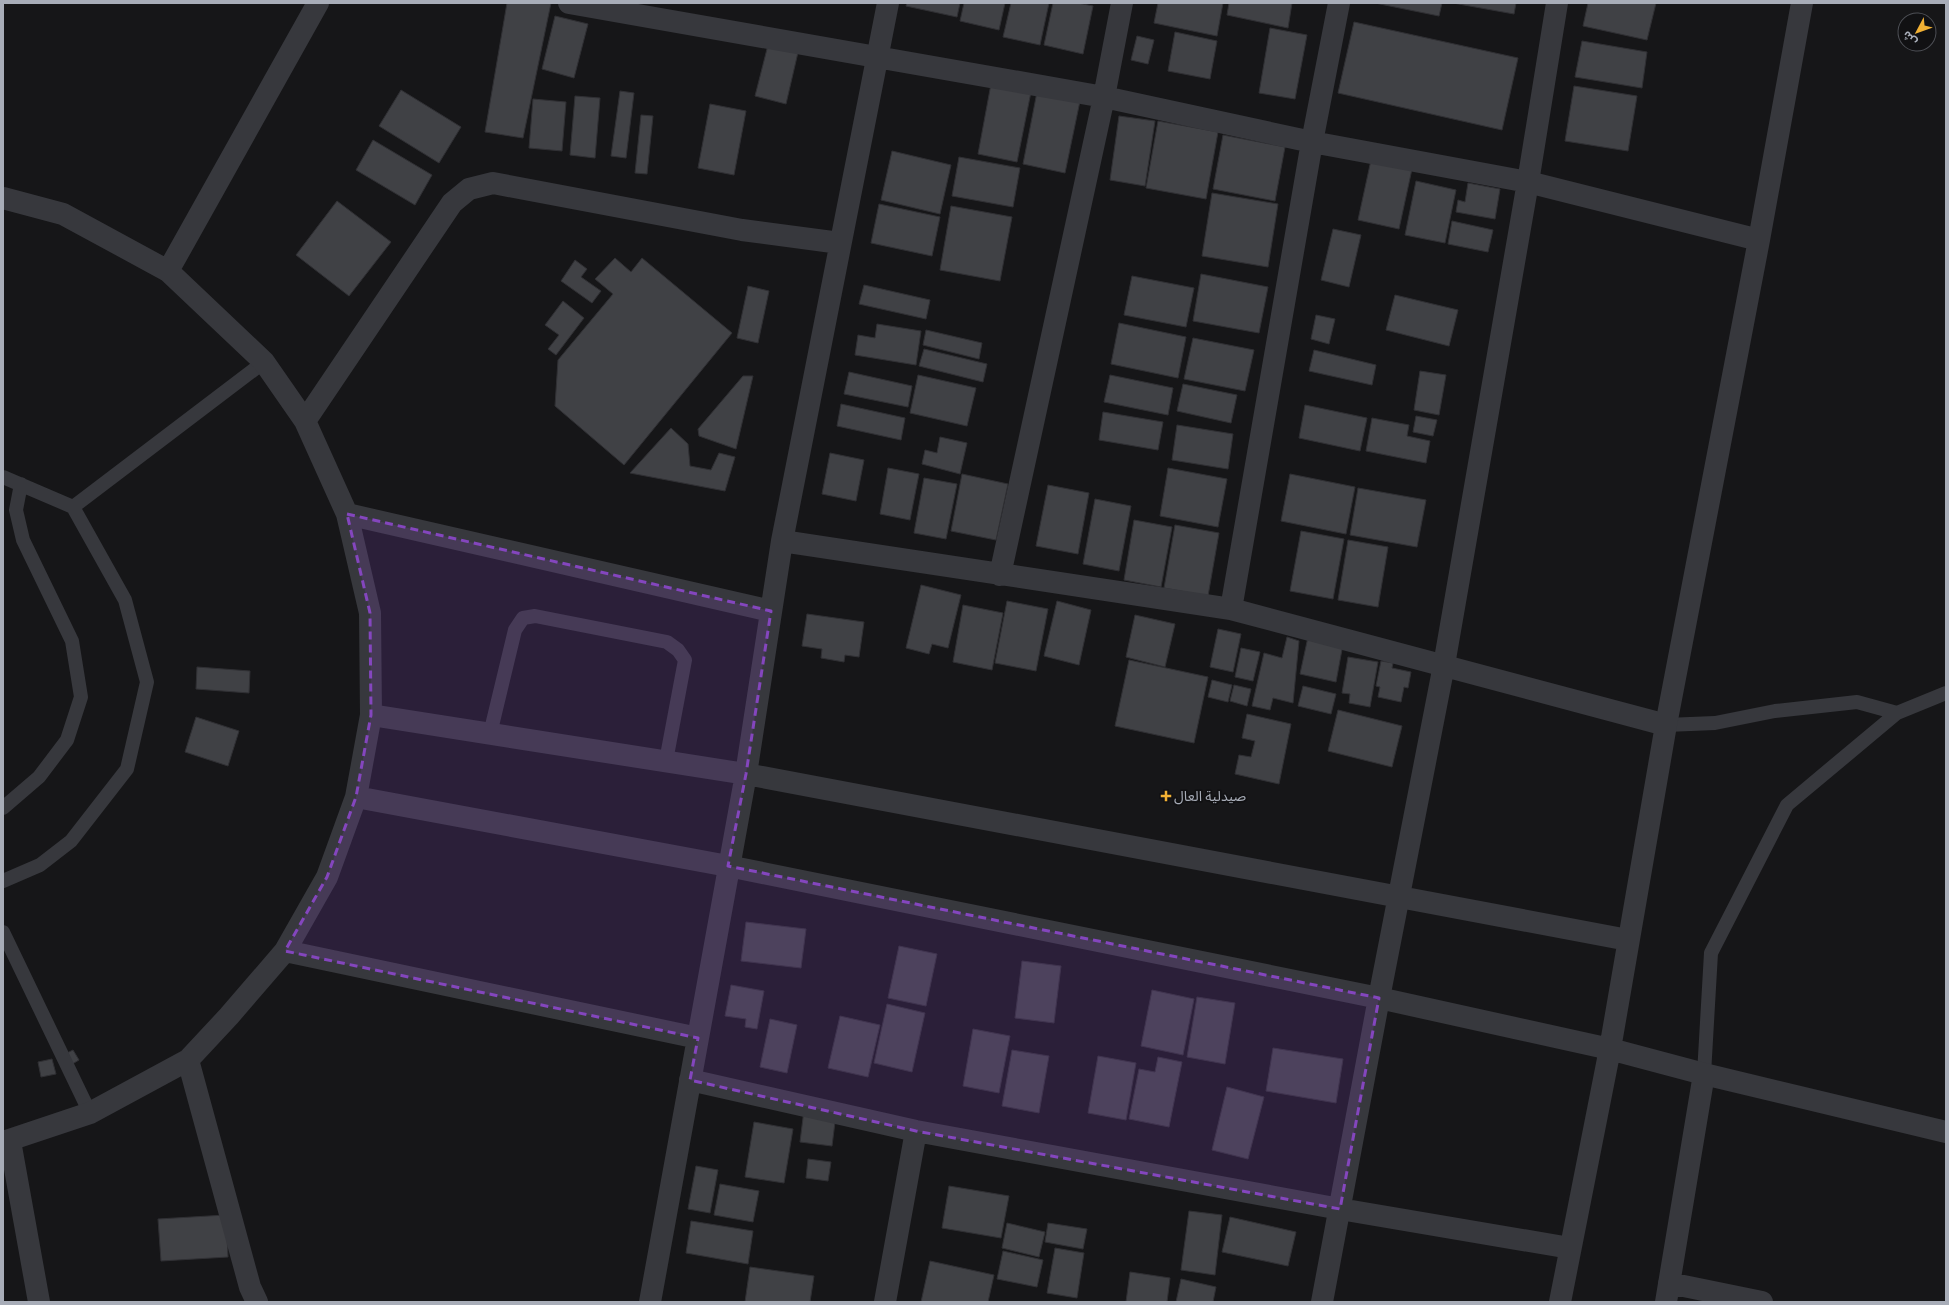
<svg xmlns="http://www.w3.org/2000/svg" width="1949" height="1305" font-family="'Roboto Condensed','Noto Sans Arabic',sans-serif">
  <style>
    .building { fill: #404145; stroke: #303034 }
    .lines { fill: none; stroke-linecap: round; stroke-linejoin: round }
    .service { stroke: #37383d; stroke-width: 14 }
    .minor { stroke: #37383d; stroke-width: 22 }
    .marked { fill: #8446be; fill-opacity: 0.2; stroke: #8446be; stroke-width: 3; stroke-dasharray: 8 5; stroke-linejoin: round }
    .poi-dot { fill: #f2b134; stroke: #111113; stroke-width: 1.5 }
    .labels { text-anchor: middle; stroke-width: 3.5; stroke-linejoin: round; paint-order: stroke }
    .poi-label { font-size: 14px; fill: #a8adb8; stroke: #111113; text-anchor: start }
  </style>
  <rect width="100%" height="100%" fill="#161618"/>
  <path class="building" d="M507 3H551L523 138 485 132Z
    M907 3H960L957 17 906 6Z
    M964 3H1005L999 30 960 21Z
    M1011 3H1049L1040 45 1003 37Z
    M1053 3H1078L1093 6 1083 54 1044 45Z
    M1158 3H1223L1217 36 1154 23Z
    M1229 3H1292L1288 28 1227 15Z
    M1375 3H1442L1439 16Z
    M1453 3H1516L1514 14Z
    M1588 3H1656L1647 40 1583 26Z
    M555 16 588 24 574 78 542 69Z
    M1354 22 1518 58 1502 130 1338 93Z
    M1270 28 1307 35 1295 99 1259 93Z
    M1175 32 1217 41 1210 79 1168 71Z
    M1137 36 1154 40 1148 64 1131 60Z
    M769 41 799 48 786 104 755 96Z
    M1582 41 1647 52 1642 88 1575 77Z
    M991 84 1031 92 1017 162 978 154Z
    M1574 86 1637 96 1628 151 1565 141Z
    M401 90 461 127 439 163 379 126Z
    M620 91 634 93 626 158 611 156Z
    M1037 92 1080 101 1065 173 1023 164Z
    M575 96 600 98 595 158 570 155Z
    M533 99 566 102 562 151 529 148Z
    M710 104 746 111 734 175 698 168Z
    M641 115 653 116 647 174 635 173Z
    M1119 116 1155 121 1145 186 1110 180Z
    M1158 121 1218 132 1206 199 1146 188Z
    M1223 135 1285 147 1275 201 1213 189Z
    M373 140 432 175 415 205 356 170Z
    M892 151 951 165 940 214 881 200Z
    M959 157 1020 168 1013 207 952 196Z
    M1371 160 1412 169 1399 229 1358 220Z
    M1416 181 1456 190 1445 243 1405 235Z
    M1468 183 1500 189 1495 219 1456 212 1458 200 1465 202Z
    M1212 193 1278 204 1268 267 1202 256Z
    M337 201 391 242 349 296 296 255Z
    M879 204 940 217 932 256 871 243Z
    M951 206 1012 217 1000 281 940 270Z
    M1452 221 1493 230 1488 252 1448 244Z
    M1333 229 1361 235 1349 287 1321 280Z
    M615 258 631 272 642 258 732 333 624 465 555 406 558 360 613 294 595 279Z
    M575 260 587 269 581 277 601 291 592 303 561 281Z
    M1201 274 1268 287 1259 333 1193 321Z
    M1132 276 1194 288 1186 327 1124 315Z
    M864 285 930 300 926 319 859 304Z
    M748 286 769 291 758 343 737 338Z
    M1395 295 1458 310 1449 346 1386 330Z
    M563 301 584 318 556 355 548 349 559 335 545 325Z
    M1316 315 1335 319 1329 344 1311 339Z
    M1119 323 1186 337 1178 378 1111 364Z
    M877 324 921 331 916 365 855 355 858 335 875 338Z
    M926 330 982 343 979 359 923 345Z
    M1193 338 1254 350 1245 391 1184 379Z
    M924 349 987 364 983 382 919 366Z
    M1314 350 1376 365 1372 385 1309 371Z
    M1420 371 1446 375 1439 415 1414 410Z
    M849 372 912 386 908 407 844 394Z
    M918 375 976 388 967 426 910 413Z
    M1110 375 1173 388 1168 415 1104 402Z
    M743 376H753L736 449 699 436 698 429Z
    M1183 384 1237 395 1231 423 1177 411Z
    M841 404 905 418 901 440 837 426Z
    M1305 405 1367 418 1360 451 1299 438Z
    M1103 412 1163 422 1158 450 1099 440Z
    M1416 416 1437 420 1433 436 1413 432Z
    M1372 418 1409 425 1407 436 1430 441 1426 463 1366 451Z
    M1177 425 1233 434 1228 469 1172 460Z
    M671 428 688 444 690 466 711 470 719 453 735 457 725 491 630 473Z
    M940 437 967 443 960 474 922 464 925 450 937 453Z
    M830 453 864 460 856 501 822 494Z
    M888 468 919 474 910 520 880 514Z
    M1168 468 1227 479 1218 527 1160 516Z
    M962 474 1008 484 996 540 951 531Z
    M1290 474 1355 487 1346 534 1281 521Z
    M924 478 957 484 946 539 914 533Z
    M1048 485 1089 493 1078 554 1036 546Z
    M1358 488 1426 500 1417 547 1350 535Z
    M1095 499 1131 506 1119 571 1083 564Z
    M1134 520 1172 527 1161 587 1124 580Z
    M1175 525 1219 533 1208 596 1164 588Z
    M1301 531 1344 539 1333 599 1290 591Z
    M1348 540 1388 547 1378 607 1338 600Z
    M921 585 961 595 948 648 932 644 929 654 906 648Z
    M1007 601 1048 609 1036 671 995 663Z
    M1057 601 1091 610 1079 665 1044 656Z
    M963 605 1003 613 992 670 953 662Z
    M807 614 864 622 859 657 845 655 844 662 821 658 822 649 802 646Z
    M1135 615 1175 624 1165 667 1126 657Z
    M1218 629 1241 634 1233 672 1210 667Z
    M1287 637 1299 641 1293 703 1273 698 1270 710 1252 706 1264 653 1282 658Z
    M1308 637 1343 644 1336 682 1300 674Z
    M1241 648 1260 652 1253 681 1235 677Z
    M1348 657 1378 662 1370 707 1349 703 1350 694 1342 693Z
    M1129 660 1208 677 1194 743 1115 726Z
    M1381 661 1393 663 1392 668 1411 672 1408 688 1404 687 1401 702 1378 697 1380 687 1376 686Z
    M197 667 250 671 249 693 196 689Z
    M1212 680 1232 685 1228 702 1208 697Z
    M1234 685 1251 689 1247 706 1230 701Z
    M1303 686 1336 694 1331 714 1298 706Z
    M1338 710 1402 726 1392 767 1328 751Z
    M1247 714 1291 724 1279 784 1235 774 1239 755 1251 757 1255 741 1242 738Z
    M196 717 239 731 228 766 185 752Z
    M746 922 806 929 801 968 741 961Z
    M899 946 937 954 926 1006 888 998Z
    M1022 961 1061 966 1054 1023 1015 1018Z
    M731 985 764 991 757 1029 745 1027 746 1019 725 1016Z
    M1152 990 1194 999 1183 1055 1141 1046Z
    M1197 997 1235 1003 1225 1064 1187 1057Z
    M887 1004 925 1013 912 1072 874 1063Z
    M840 1016 880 1025 868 1077 828 1068Z
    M770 1019 797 1025 787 1073 760 1067Z
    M973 1029 1010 1036 999 1093 963 1086Z
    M1273 1048 1343 1059 1336 1103 1266 1091Z
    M73 1050 79 1060 69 1066 63 1055Z
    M1012 1050 1049 1056 1039 1113 1002 1106Z
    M1098 1056 1136 1063 1126 1120 1088 1113Z
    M1158 1057 1182 1062 1169 1127 1129 1119 1139 1069 1155 1072Z
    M52 1059 56 1074 41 1077 38 1062Z
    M1227 1087 1264 1097 1248 1159 1212 1150Z
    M804 1110 836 1114 832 1146 800 1142Z
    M754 1122 793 1129 784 1183 745 1177Z
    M808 1159 831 1162 828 1181 806 1178Z
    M696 1166 718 1170 710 1213 688 1209Z
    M720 1184 759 1191 753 1222 714 1215Z
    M949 1186 1009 1196 1001 1238 942 1228Z
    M1189 1211 1222 1215 1215 1275 1181 1270Z
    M226 1215 228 1257 161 1261 158 1219Z
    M1230 1217 1296 1232 1288 1266 1222 1252Z
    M691 1221 753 1231 748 1264 686 1253Z
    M1007 1223 1045 1232 1039 1257 1002 1248Z
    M1048 1223 1087 1229 1083 1249 1045 1242Z
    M1055 1248 1084 1253 1077 1298 1047 1293Z
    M1003 1251 1043 1260 1037 1287 997 1279Z
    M930 1261 994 1275 988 1302H921Z
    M750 1267 814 1276 810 1302H745Z
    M1130 1272 1170 1278 1167 1302H1126Z
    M1181 1279 1216 1287 1213 1302H1176Z"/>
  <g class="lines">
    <path class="service" d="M3 477 73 507 264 362
      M1666 725 1715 723 1775 711 1857 702 1897 713
      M490 734 515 630 523 618 535 616 667 642 678 650 685 660 666 761
      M3 808 39 777 67 740 81 697 72 641 23 540 16 510 21 484
      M3 881 40 865 71 841 127 769 147 682 125 600 73 507
      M3 932 90 1113
      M1704 1074 1711 953 1787 805 1897 713 1946 693"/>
    <path class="minor" d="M569 3 1104 97 1312 142 1528 182 1759 240
      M3 198 63 214 168 271 264 362 305 421 347 514 370 613 371 715 356 797 327 877 285 951 229 1016 188 1060 90 1113 3 1142
      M168 271 318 3
      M305 421 452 203 469 189 493 183 742 230 840 243
      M347 514 771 611
      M782 541 1231 609 1666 725
      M1000 575 1104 97 1122 3
      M1231 609 1312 142 1339 3
      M371 715 746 774 1628 940
      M356 797 728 866 1379 998 1610 1049 1704 1074 1946 1132
      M285 951 698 1038
      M188 1060 250 1287 257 1302
      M690 1080 916 1131 1340 1209 1570 1248
      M10 1141 39 1302
      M1669 1283 1762 1302
      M650 1302 746 774 782 541 888 3
      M885 1302 916 1131
      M1322 1302 1379 998 1444 665 1528 182 1557 3
      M1560 1302 1610 1049 1666 725 1759 240 1802 3
      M1666 1302 1704 1074"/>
  </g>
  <path class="marked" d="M347 514 771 611 746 774 728 866 1379 998 1340 1209 916 1131 690 1080 698 1038 285 951 327 877 356 797 371 715 370 613Z"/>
  <path class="poi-dot" d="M1164 790h4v4h4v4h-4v4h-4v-4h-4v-4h4z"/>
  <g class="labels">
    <g class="poi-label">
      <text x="1174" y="801">صيدلية العال</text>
    </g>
  </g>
  <rect width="1949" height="1305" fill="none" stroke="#a8adb8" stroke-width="8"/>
  <g transform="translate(1917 32) rotate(229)"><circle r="19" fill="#111113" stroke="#4d4f55"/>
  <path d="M0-3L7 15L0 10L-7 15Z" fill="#f2b134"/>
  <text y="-6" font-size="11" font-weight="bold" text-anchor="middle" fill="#a8adb8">ش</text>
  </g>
</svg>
